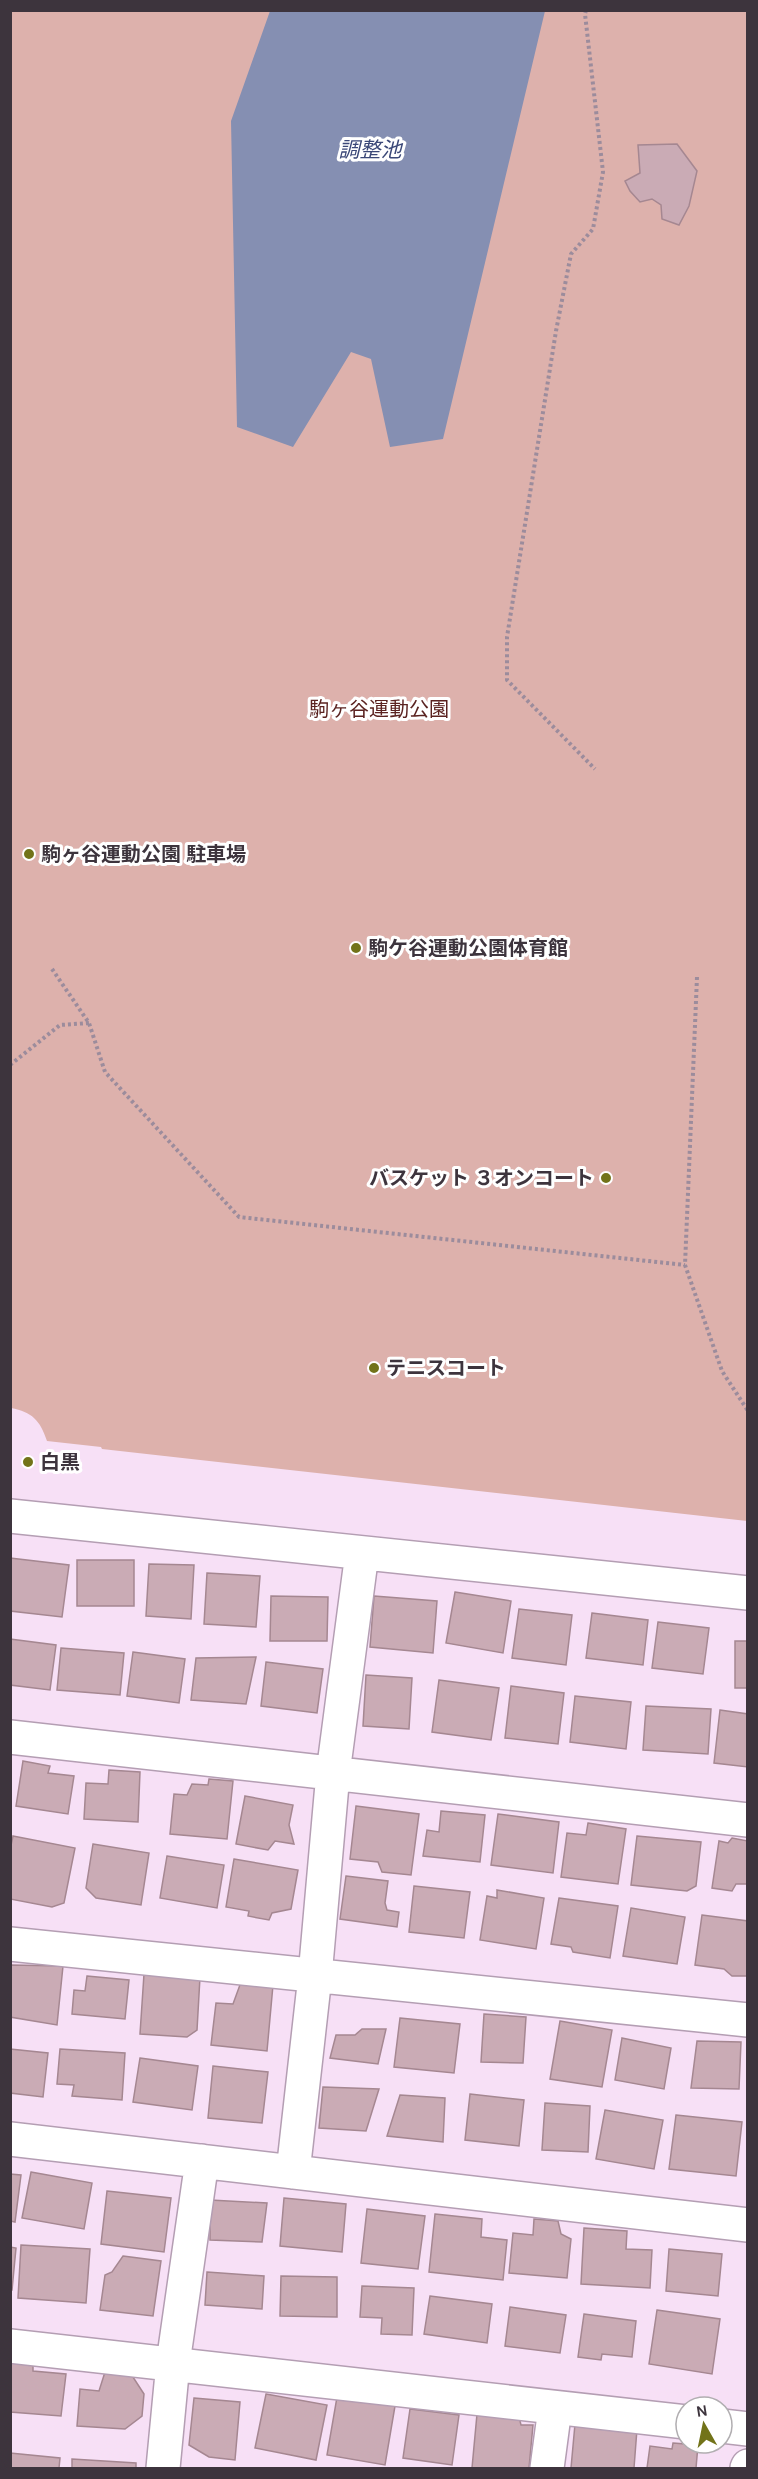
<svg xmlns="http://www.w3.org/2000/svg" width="758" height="2479" font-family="Karla,'Noto Sans JP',sans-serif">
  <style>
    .green { fill: #ddb1ac }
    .water { fill: #858fb2 }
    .building { fill: #caabb5; stroke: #a58791; stroke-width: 1.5 }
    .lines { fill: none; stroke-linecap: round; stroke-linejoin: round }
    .minor-casing { stroke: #b49eb3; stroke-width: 36 }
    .path { stroke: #9c8c9c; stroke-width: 4; stroke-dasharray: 3 3; stroke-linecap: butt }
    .minor { stroke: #fff; stroke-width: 33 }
    .poi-dot { fill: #727319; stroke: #fff; stroke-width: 2 }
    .labels { text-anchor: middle; stroke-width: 6; stroke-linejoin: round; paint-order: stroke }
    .park-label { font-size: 20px; fill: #5b2321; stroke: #fff }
    .poi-label { font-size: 20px; font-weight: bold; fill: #3d343d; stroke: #fff; text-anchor: start }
    .water-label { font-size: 21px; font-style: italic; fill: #3b4878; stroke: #fff }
  </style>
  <rect width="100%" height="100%" fill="#f7e0f6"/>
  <path class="green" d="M10 11H747V1521L102 1449 101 1447 47 1441C40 1420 32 1412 11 1408Z"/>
  <path class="water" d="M270 11H545L443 439 390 447 371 359 351 352 293 447 237 427 231 121Z"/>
  <path class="building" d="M677 144 697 171 689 206 679 225 662 219 661 205 652 199 640 202 630 191 625 181 640 173 638 145Z
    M10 1558 69 1565 62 1617 10 1611Z
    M77 1560H134V1606H77Z
    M149 1564 194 1565 191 1619 146 1616Z
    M207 1573 260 1576 256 1627 204 1624Z
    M455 1592 511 1601 503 1653 446 1643Z
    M271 1596 328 1597 327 1641H270Z
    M374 1596 437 1601 433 1653 370 1647Z
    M519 1609 572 1615 566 1665 512 1658Z
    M592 1613 648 1620 643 1665 586 1658Z
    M658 1622 709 1628 703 1674 652 1668Z
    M10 1639 56 1645 50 1690 10 1685Z
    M735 1641H748V1688H735Z
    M61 1648 124 1653 120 1695 57 1690Z
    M133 1652 185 1659 179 1703 127 1696Z
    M256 1657 246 1704 191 1700 196 1658Z
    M266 1662 323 1669 317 1713 261 1706Z
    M366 1675 412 1678 409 1729 363 1726Z
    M439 1680 499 1688 491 1740 432 1732Z
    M511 1686 564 1693 558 1744 505 1738Z
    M575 1696 631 1702 626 1749 570 1742Z
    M646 1706 711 1709 708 1754 643 1750Z
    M720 1710 748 1714V1767L714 1763Z
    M23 1761 50 1766 48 1773 74 1776 68 1814 16 1806Z
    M109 1770 140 1772 138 1822 84 1819 86 1783 108 1784Z
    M209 1779 233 1781 227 1839 170 1834 174 1794 187 1795 192 1784 208 1785Z
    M245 1796 293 1805 289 1825 294 1844 275 1841 268 1850 236 1844Z
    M356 1806 419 1814 411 1875 382 1872 378 1862 350 1859Z
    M441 1811 485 1815 480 1862 423 1856 427 1830 439 1832Z
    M498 1814 559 1822 553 1873 491 1865Z
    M588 1823 626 1829 618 1884 561 1877 567 1833 586 1835Z
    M13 1836 75 1848 64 1903 52 1907 10 1899V1850Z
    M637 1836 701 1842 696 1886 687 1891 631 1885Z
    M732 1838 748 1841V1884H736L732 1891 712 1888 719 1841 728 1843Z
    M93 1844 149 1853 141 1905 96 1898 86 1888Z
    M167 1856 224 1865 217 1908 160 1898Z
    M234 1859 298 1870 291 1909 272 1913 269 1920 248 1916 249 1911 226 1907Z
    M346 1876 388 1881 385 1903 387 1910 399 1912 397 1927 340 1919Z
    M414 1886 470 1892 464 1938 409 1932Z
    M497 1890 544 1898 536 1949 480 1940 487 1896 497 1898Z
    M559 1898 618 1906 610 1958 573 1952 571 1947 551 1944Z
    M631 1908 685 1917 677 1964 623 1956Z
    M702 1915 748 1921V1976H732L724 1969 695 1965Z
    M10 1965 63 1966 57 2025 10 2017Z
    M144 1974 200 1977 197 2030 187 2037 140 2034Z
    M87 1976 129 1980 125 2019 72 2014 74 1990 85 1991Z
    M241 1982 273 1985 267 2051 211 2045 216 2003 233 2004Z
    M484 2014 526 2017 523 2063 481 2062Z
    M400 2018 460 2024 454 2073 394 2067Z
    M560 2021 612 2030 602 2087 550 2079Z
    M362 2029H386L378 2064 330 2058 336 2035H355Z
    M622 2038 671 2048 664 2089 615 2080Z
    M697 2041 741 2042 739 2089 691 2088Z
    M10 2049 48 2053 43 2097 10 2093Z
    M60 2049 125 2053 122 2100 72 2096 74 2085 57 2084Z
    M140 2058 198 2066 192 2110 133 2102Z
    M213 2066 268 2072 262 2123 208 2118Z
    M323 2087 379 2089 366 2131 319 2128Z
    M470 2094 524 2100 519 2146 465 2140Z
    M400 2095 445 2098 443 2142 387 2136Z
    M545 2103 590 2106 588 2152 542 2150Z
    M605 2110 663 2120 654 2169 596 2159Z
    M676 2115 742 2122 736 2176 669 2169Z
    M31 2172 92 2183 84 2229 22 2218Z
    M10 2174 21 2175 15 2222 10 2221Z
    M107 2191 171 2198 164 2252 101 2244Z
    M284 2198 346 2204 342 2252 280 2246Z
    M210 2200 267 2203 262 2242 210 2240Z
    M367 2209 425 2216 418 2269 361 2263Z
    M435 2214 482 2219 481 2237 507 2240 503 2280 429 2272Z
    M534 2219 558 2221 561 2234 571 2239 567 2278 509 2273 513 2233 533 2235Z
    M584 2228 627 2231 626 2249 652 2250 650 2288 581 2284Z
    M21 2245 90 2249 86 2303 18 2298Z
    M10 2247 16 2248 12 2290H10Z
    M669 2249 722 2254 718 2296 666 2291Z
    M123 2256 161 2261 153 2316 100 2310 105 2275 112 2272Z
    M207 2272 264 2276 262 2309 205 2305Z
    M281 2276 337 2277V2317L280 2316Z
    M362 2286 414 2288 412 2335 381 2334 382 2318 360 2317Z
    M430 2296 492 2304 487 2343 424 2334Z
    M510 2307 566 2315 560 2353 505 2346Z
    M657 2310 720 2319 712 2374 649 2364Z
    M584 2314 636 2321 632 2357 602 2354 601 2360 578 2357Z
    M10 2359 33 2361V2371L66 2374 61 2416 10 2412Z
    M105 2372 131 2374 144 2394 142 2416 125 2429 77 2426 80 2389 99 2391Z
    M266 2394 327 2405 316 2460 255 2448Z
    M337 2397 395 2406 385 2465 327 2455Z
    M194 2398 240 2402 235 2460 209 2457 189 2445Z
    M410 2409 459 2415 452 2465 403 2458Z
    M477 2414 519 2417 521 2425H533L529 2468H472Z
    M575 2424 637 2429 634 2468H571Z
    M673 2443 698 2445 696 2468H647L650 2446 672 2449Z
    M10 2453 60 2458 59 2468H10Z
    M72 2459 136 2463V2468H72Z"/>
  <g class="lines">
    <defs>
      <path id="minor" d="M10 1516 748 1593
        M10 1737 748 1820
        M10 1944 748 2020
        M10 2139 748 2225
        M293 2172 315 1976 333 1773 362 1553
        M10 2346 686 2422
        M722 2426 748 2429
        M163 2468 173 2363 202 2161
        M547 2468 555 2408
        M747 2468 748 2466"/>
    </defs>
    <use href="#minor" class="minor-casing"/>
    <path class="path" d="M586 10 585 14 603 172 593 229 571 254 556 331 507 637V680L595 769
      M52 969 89 1023 105 1072 239 1217 685 1265
      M697 977 685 1265 722 1371 748 1411
      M10 1065 60 1025 89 1023"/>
    <use href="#minor" class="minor"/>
  </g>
  <g class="poi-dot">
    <circle cx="29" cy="854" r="6"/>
    <circle cx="356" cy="948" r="6"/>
    <circle cx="606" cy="1178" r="6"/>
    <circle cx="374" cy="1368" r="6"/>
    <circle cx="28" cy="1462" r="6"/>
  </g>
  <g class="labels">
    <g class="park-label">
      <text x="379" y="716">駒ヶ谷運動公園</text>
    </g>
    <g class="poi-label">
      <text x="41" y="861">駒ヶ谷運動公園 駐車場</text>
      <text x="368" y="955">駒ケ谷運動公園体育館</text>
      <text x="594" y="1185" text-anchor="end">バスケット ３オンコート</text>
      <text x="386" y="1375">テニスコート</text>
      <text x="40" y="1469">白黒</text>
    </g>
    <g class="water-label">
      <text x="370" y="157">調整池</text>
    </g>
  </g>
  <rect width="758" height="2479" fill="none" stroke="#3d343d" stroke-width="24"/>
  <g transform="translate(704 2425) rotate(351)"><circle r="28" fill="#ffffff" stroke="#b1aeb1" stroke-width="1.5"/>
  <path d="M0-4.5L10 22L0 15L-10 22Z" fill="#727319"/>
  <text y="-9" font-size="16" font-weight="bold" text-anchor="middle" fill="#3d343d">N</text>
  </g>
</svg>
